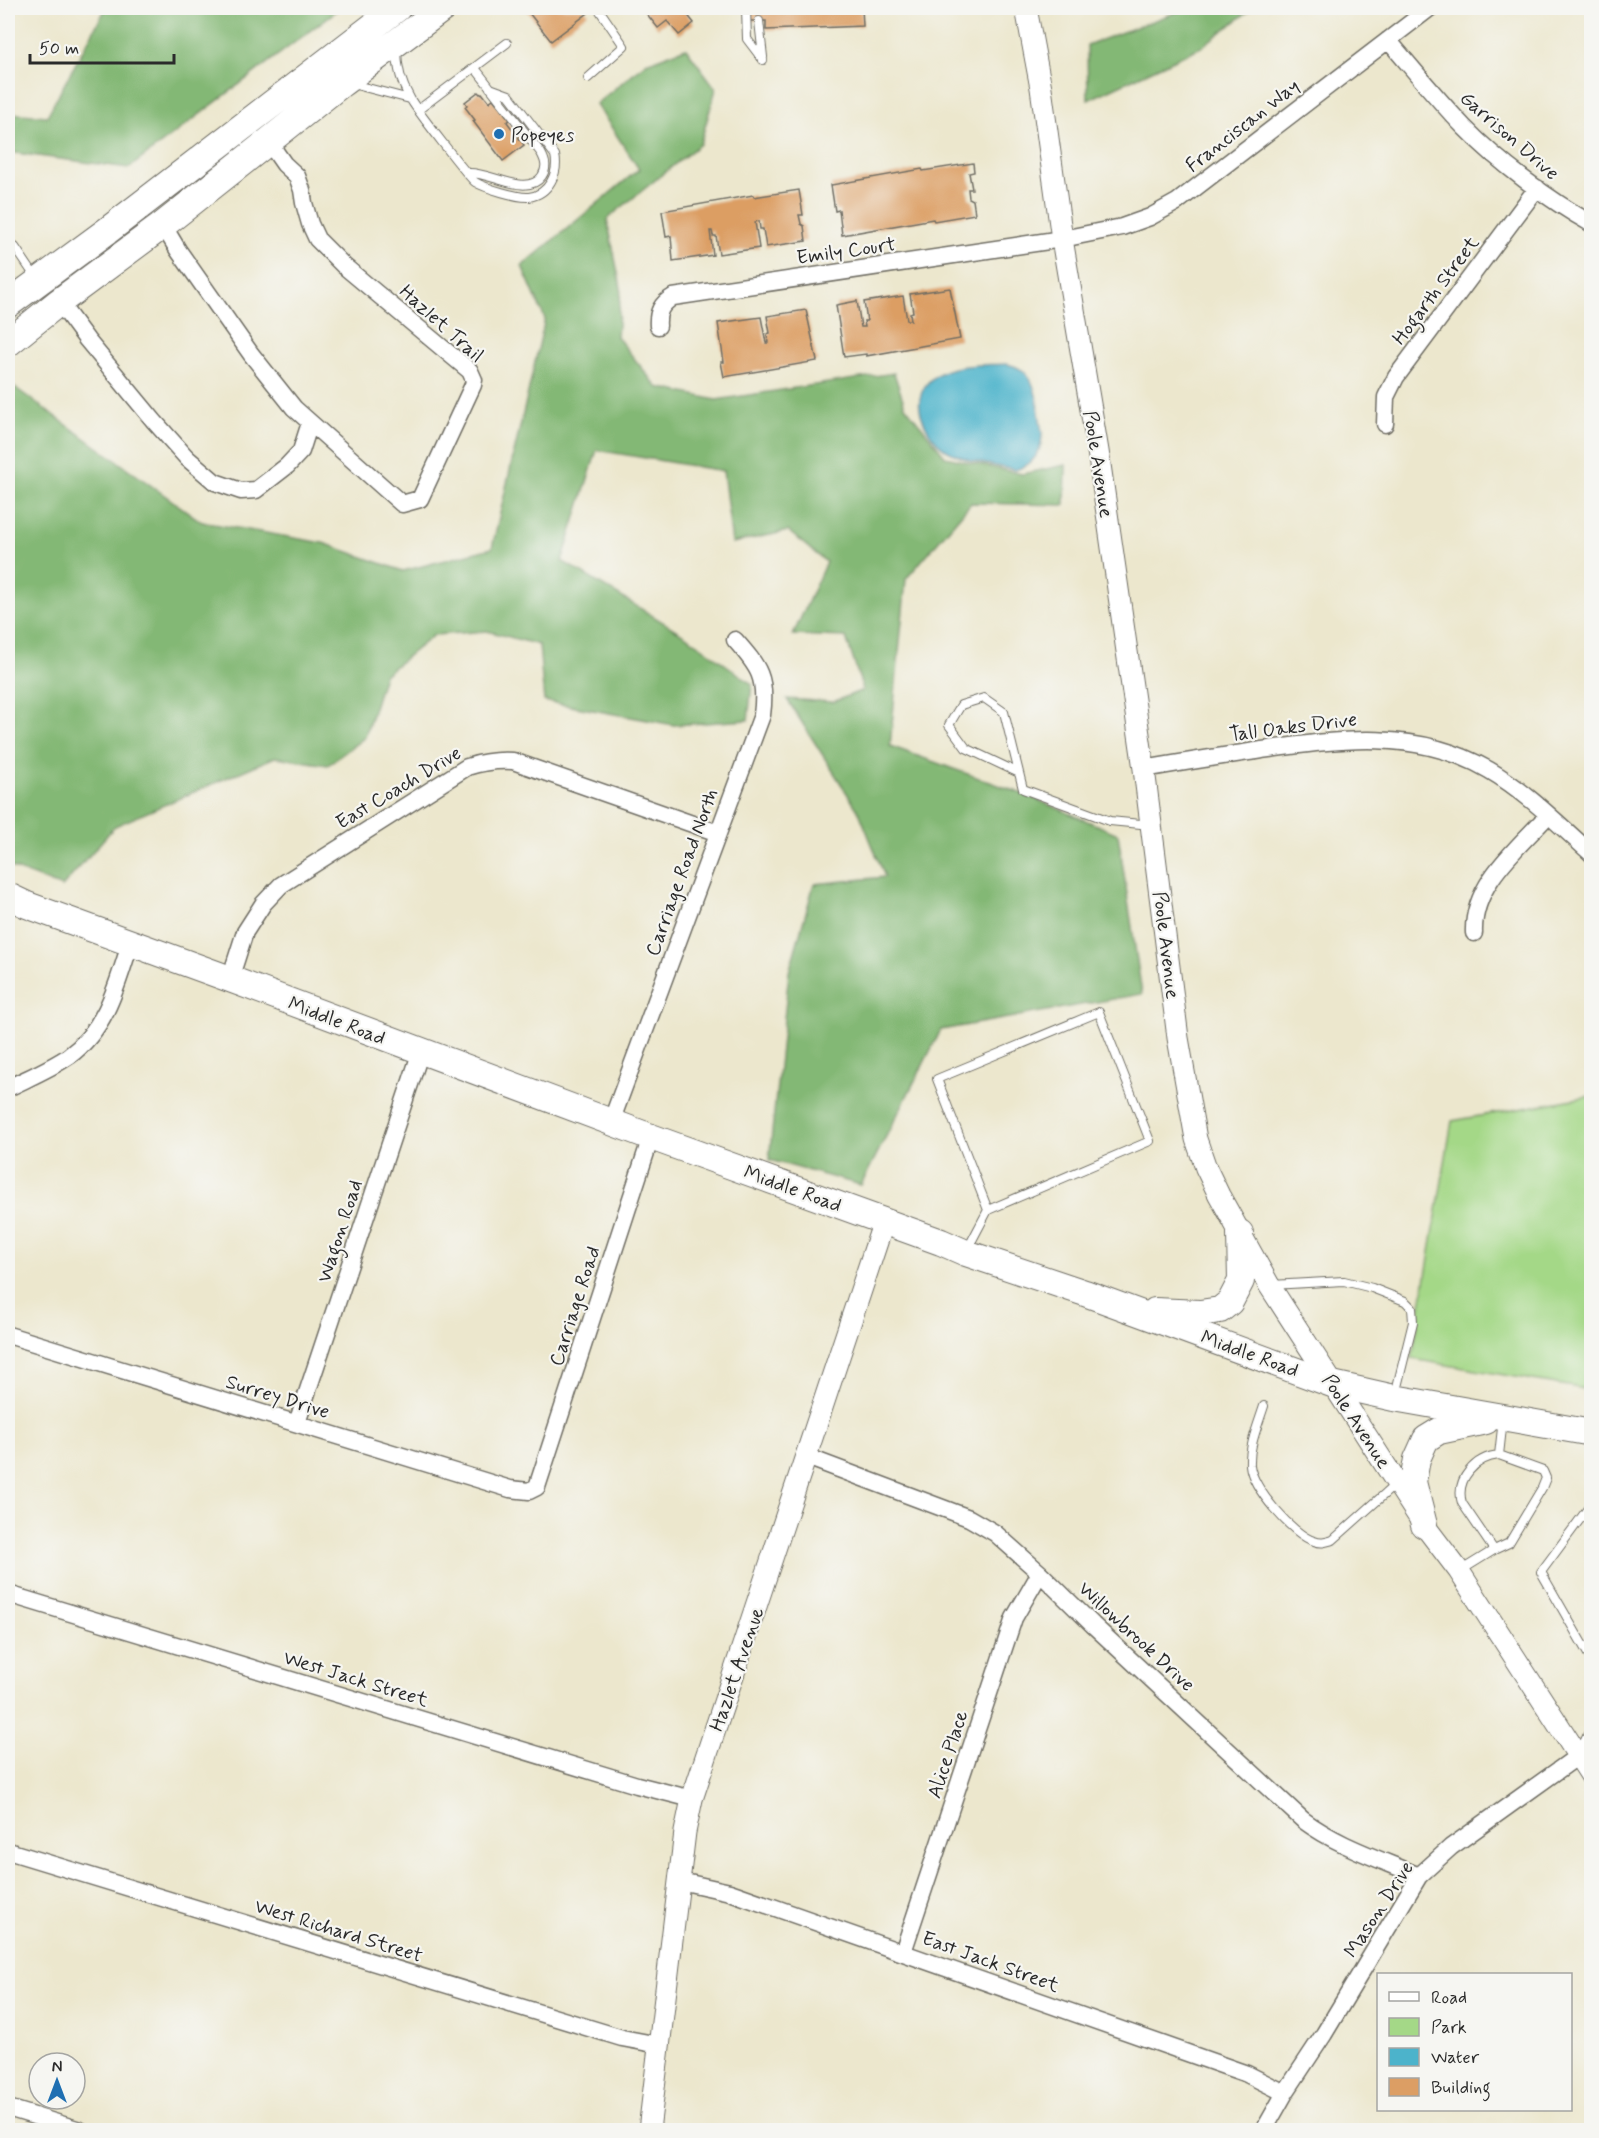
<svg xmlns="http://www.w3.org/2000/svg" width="1599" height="2138" font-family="Mynerve,sans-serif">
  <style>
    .green { fill: #a4d887; stroke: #688259; stroke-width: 1.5 }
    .forest { fill: #83b874; stroke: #577250; stroke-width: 1.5 }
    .water { fill: #4cb3cb; stroke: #3c6f7b; stroke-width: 1.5 }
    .building { fill: #dc9e64 }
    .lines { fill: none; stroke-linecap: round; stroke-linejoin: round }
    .service-casing { stroke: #6f6d64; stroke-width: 10 }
    .minor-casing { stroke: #6f6d64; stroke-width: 19 }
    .tertiary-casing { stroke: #6f6d64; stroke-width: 23 }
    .primary-casing { stroke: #6f6d64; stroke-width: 28 }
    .trunk-casing { stroke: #6f6d64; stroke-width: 29 }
    .service { stroke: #fff; stroke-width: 8 }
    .minor { stroke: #fff; stroke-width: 16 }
    .tertiary { stroke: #fff; stroke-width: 21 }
    .primary { stroke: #fff; stroke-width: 26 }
    .trunk { stroke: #fff; stroke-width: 27 }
    .poi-dot { fill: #1f6fb2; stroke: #f6f6f2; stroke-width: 2 }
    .labels { text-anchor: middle; stroke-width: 4.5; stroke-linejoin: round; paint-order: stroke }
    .street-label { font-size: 20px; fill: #2b2b2b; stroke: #f6f6f2 }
    .poi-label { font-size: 20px; fill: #2b2b2b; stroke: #f6f6f2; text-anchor: start }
  </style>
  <rect width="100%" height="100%" fill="#f6f6f2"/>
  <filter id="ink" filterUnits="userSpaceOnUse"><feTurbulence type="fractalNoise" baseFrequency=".0167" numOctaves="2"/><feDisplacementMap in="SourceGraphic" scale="12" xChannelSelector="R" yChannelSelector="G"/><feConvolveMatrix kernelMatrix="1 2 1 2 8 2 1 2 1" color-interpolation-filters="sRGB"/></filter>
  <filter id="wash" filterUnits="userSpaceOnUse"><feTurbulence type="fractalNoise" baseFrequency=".008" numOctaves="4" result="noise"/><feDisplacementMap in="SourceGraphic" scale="24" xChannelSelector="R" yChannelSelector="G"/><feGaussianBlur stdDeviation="1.35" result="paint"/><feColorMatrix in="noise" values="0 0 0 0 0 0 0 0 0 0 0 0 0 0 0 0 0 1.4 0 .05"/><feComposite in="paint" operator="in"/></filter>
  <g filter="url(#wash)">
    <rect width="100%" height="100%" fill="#ece7cd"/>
    <path class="green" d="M1591 1096V1390L1412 1359 1452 1121Z"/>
    <path class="forest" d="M106 8H340L129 168 8 152V113L47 116Z
      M1188 8H1253L1201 47 1088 100 1087 45Z
      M686 48 716 89 700 144 607 219 621 288 617 337 657 387 716 400 894 373 905 406 946 457 1022 474 1066 465 1065 505 971 503 906 579 890 746 1026 795 1118 834 1142 994 941 1030 861 1185 769 1160 789 972 814 884 885 877 859 812 787 699 833 702 863 690 846 637 793 635 826 562 788 531 732 543 723 471 597 450 562 561 691 639 752 684 748 720 674 725 544 701 539 645 487 631 434 635 384 675 365 737 328 765 275 757 115 826 62 887 8 866V385L10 384 202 522 323 543 403 571 492 548 545 319 522 266 639 169 596 104 646 63Z"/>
    <path class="water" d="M1006 364C1040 369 1037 406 1042 433 1042 452 1033 465 1015 470 993 465 968 462 948 451 934 442 926 430 921 414 919 407 919 399 922 392 935 361 979 366 1006 364Z"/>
    <g id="blocks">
      <path class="building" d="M525 8H584L588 13 551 41Z
        M642 8H682L694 23 679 35 667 21 658 28Z
        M747 8H862L863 26 766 30V21H748Z
        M478 92 480 94 482 93 489 102 493 99 510 120 507 122 524 145 503 161 473 121 475 120 465 107 467 105 465 102Z
        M973 163 974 172 969 173 972 189H968L969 198 973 200 975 214 934 221 933 219 842 235 839 210 835 211 831 185 922 169 923 171Z
        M799 190 803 215H799L801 224 804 226 806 241 766 247 763 229H760L759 221 755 222 759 248 719 254 716 236H713L712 231H710L713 255 673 261 671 236 666 237 662 211 753 195 754 197Z
        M950 288 960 339 866 356V354L844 357 836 305 857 301 861 327H865L864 321H867L864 302 903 296 907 320H911L910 313 913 312 910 294Z
        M806 310 817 361 724 377 721 362H724L718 323 761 317 766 343H768L767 334 770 333 767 316Z"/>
    </g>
  </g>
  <g filter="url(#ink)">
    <use href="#blocks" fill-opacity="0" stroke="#6f6d64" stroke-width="1.5"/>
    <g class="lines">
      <defs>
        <path id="service" d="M746 8 747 39 763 60
          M759 21 763 57
          M397 50C397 67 401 83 410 98 414 107 470 179 475 182 485 188 518 198 529 197 549 194 559 173 555 155L509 95 490 88
          M588 78 624 46 598 8
          M352 84 410 99
          M418 110 507 43
          M468 173C489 171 527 198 542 176 547 168 546 162 541 153L475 68
          M8 253 15 247 36 278
          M1019 773 966 748 949 725 961 705 984 698 1004 712 1023 789 1110 821 1151 825
          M967 1250 988 1210 1150 1141 1099 1012 937 1079 988 1210
          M1271 1285 1344 1281 1372 1288 1405 1301 1412 1308 1413 1322 1395 1395
          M1264 1406C1258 1425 1249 1445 1250 1465 1252 1488 1293 1535 1314 1541 1322 1544 1326 1542 1333 1540L1397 1483
          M1499 1455 1543 1471 1546 1478 1542 1488 1509 1543 1494 1550 1462 1503C1455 1479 1476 1457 1499 1455Z
          M1499 1455 1503 1419
          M1592 1503 1541 1572 1592 1661
          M1460 1571 1494 1550
          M1579 1753 1592 1726"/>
        <path id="minor" d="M1388 40C1413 69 1437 99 1464 127 1498 162 1549 200 1592 224
          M163 225 178 250 251 354 294 408 402 504 420 499 473 385 474 380 470 371 344 266 317 239 310 224 304 203 302 190 297 176 284 164 268 141
          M59 302 87 340 154 421 187 458 215 482 241 491 256 490 287 466 301 451 310 423
          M658 326C657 312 661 304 673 297L1062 239 1122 227 1150 217 1177 202 1430 8
          M1385 424 1386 397 1396 377 1537 188
          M1144 769C1183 762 1223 756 1262 750 1340 739 1417 728 1489 770 1527 792 1559 825 1592 854
          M1474 933C1472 884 1518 848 1548 815
          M230 979 245 932 263 904 281 885 467 767C482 762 496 760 513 761L718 833
          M8 1088C28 1078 50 1069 69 1056 106 1029 117 985 130 944
          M611 1122 762 715C767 678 759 667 735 640
          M8 1335 510 1489 529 1491 537 1487 651 1137
          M297 1423 421 1051
          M807 1457 969 1518 995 1533 1040 1573 1093 1625 1303 1820C1338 1846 1380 1859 1419 1876
          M8 1594 637 1785 692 1799
          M8 1851 622 2038 659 2045
          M680 1881 730 1892 1247 2074 1285 2093
          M903 1952 1014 1618 1040 1573
          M8 2108 80 2130
          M1264 2130 1285 2093 1324 2034 1419 1876 1451 1847 1578 1756"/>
        <path id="tertiary" d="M1026 8 1041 88 1062 239 1098 451 1144 769 1178 1038 1196 1139 1206 1168 1219 1195 1269 1285 1424 1525 1459 1571 1592 1777
          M649 2130 685 1832 692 1799 884 1221"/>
        <path id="primary" d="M8 896 27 905 230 979 651 1137 941 1242 966 1253 1085 1293 1332 1384 1394 1398 1592 1433
          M1155 1311 1200 1313 1220 1310 1230 1302 1241 1281 1240 1233
          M1424 1525 1413 1482 1417 1459 1426 1439 1439 1431 1486 1421"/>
        <path id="trunk" d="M8 304 107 231 397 8
          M8 343 59 302 163 225 342 83 443 8"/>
      </defs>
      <use href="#service" class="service-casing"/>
      <use href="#minor" class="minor-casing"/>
      <use href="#tertiary" class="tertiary-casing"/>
      <use href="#primary" class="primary-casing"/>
      <use href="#trunk" class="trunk-casing"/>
      <use href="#service" class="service"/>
      <use href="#minor" class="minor"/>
      <use href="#tertiary" class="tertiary"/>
      <use href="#primary" class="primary"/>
      <use href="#trunk" class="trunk"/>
    </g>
  </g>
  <circle class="poi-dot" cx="499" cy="134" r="6"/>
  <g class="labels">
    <g class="street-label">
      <text transform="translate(1242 125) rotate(-38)" y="7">Franciscan Way</text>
      <text transform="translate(1510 135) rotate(41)" y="7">Garrison Drive</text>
      <text transform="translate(846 250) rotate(-8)" y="7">Emily Court</text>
      <text transform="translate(1435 290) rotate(-53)" y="7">Hogarth Street</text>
      <text transform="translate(442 323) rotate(42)" y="7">Hazlet Trail</text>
      <text transform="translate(1099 464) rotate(81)" y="7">Poole Avenue</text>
      <text transform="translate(1293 726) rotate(-7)" y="7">Tall Oaks Drive</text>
      <text transform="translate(398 787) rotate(-31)" y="7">East Coach Drive</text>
      <text transform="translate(681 872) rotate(-70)" y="7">Carriage Road North</text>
      <text transform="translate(1167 945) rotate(83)" y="7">Poole Avenue</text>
      <text transform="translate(337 1020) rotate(21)" y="7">Middle Road</text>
      <text transform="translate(793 1188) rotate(20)" y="7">Middle Road</text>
      <text transform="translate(339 1231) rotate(-72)" y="7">Wagon Road</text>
      <text transform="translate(574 1306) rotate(-72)" y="7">Carriage Road</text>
      <text transform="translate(1250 1353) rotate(20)" y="7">Middle Road</text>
      <text transform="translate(278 1396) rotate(17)" y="7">Surrey Drive</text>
      <text transform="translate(1357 1421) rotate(57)" y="7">Poole Avenue</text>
      <text transform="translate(1137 1636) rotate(43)" y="7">Willowbrook Drive</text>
      <text transform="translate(736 1669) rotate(-71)" y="7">Hazlet Avenue</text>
      <text transform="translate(356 1678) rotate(17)" y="7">West Jack Street</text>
      <text transform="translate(947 1754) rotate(-72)" y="7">Alice Place</text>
      <text transform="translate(1378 1909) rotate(-57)" y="7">Mason Drive</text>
      <text transform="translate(339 1930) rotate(17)" y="7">West Richard Street</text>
      <text transform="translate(991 1961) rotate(20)" y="7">East Jack Street</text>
    </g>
    <g class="poi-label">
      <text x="511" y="141">Popeyes</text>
    </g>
  </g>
  <rect width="1599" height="2138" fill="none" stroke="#f6f6f2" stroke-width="30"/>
  <rect x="1377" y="1973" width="195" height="138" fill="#f6f6f2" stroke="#a5a5a2" stroke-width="1.5"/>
  <rect x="1389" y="1992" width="30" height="9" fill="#ffffff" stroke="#a5a5a2" stroke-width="1.5"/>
  <text x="1431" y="2003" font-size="18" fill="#2b2b2b">Road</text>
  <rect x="1389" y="2018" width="30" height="18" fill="#a4d887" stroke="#a5a5a2" stroke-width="1.5"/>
  <text x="1431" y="2033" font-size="18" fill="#2b2b2b">Park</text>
  <rect x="1389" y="2048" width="30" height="18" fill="#4cb3cb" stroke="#a5a5a2" stroke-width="1.5"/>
  <text x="1431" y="2063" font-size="18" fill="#2b2b2b">Water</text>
  <rect x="1389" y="2078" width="30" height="18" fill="#dc9e64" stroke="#a5a5a2" stroke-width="1.5"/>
  <text x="1431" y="2093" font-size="18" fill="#2b2b2b">Building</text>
  <g transform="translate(57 2081)"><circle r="28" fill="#f6f6f2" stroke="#a5a5a2" stroke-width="1.5"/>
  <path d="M0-4.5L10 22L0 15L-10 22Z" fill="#1f6fb2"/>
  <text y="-9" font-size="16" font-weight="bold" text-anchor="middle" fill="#2b2b2b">N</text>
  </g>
  <path d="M30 54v9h144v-9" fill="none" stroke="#2b2b2b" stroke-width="3"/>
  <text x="39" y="54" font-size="18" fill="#2b2b2b" stroke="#f6f6f2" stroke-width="4.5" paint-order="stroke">50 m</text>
</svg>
